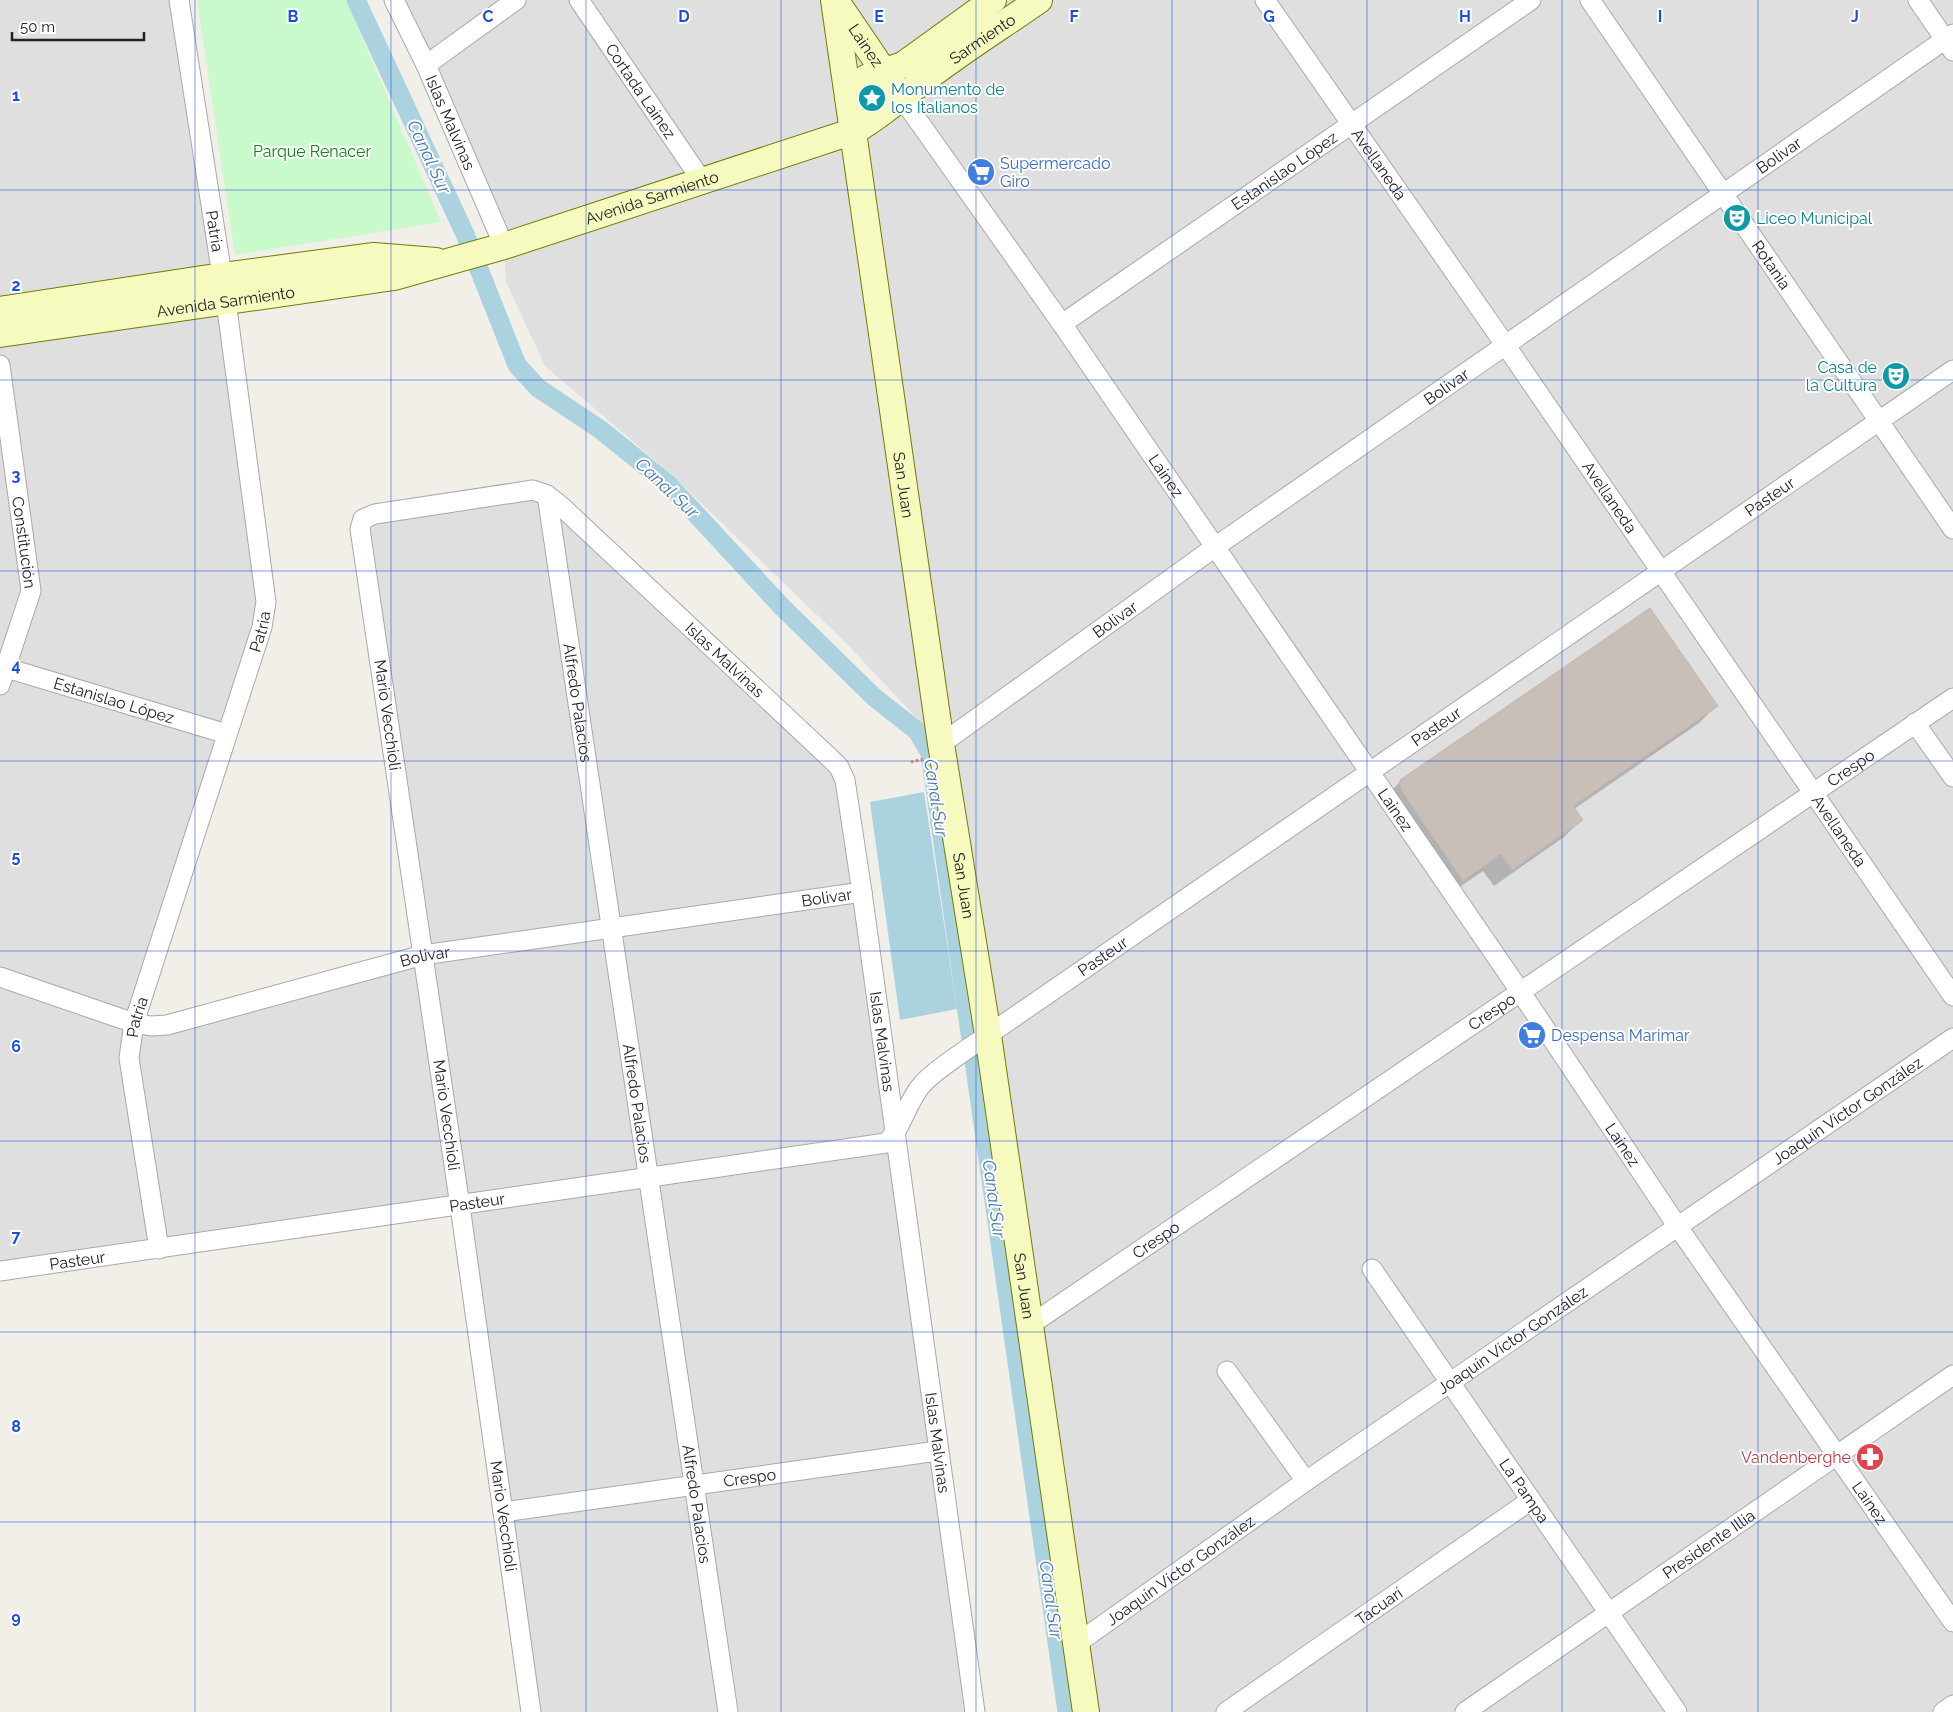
<svg xmlns="http://www.w3.org/2000/svg" width="1953" height="1712" font-family="Raleway,sans-serif">
  <style>
    .residential { fill: #e0dfdf }
    .park { fill: #c8facc }
    .water { fill: #aad3df }
    .shadow { fill: #0003 }
    .lines { fill: none; stroke-linecap: round; stroke-linejoin: round }
    .canal { stroke: #aad3df; stroke-width: 19 }
    .building { fill: #c7bfb8; stroke: #c4b6ab }
    .street-casing { stroke: #a9a9a9; stroke-width: 21 }
    .secondary-casing { stroke: #707d05; stroke-width: 28 }
    .path { stroke: #fa8072; stroke-width: 3; stroke-dasharray: 2.5 2.5; stroke-linecap: butt }
    .street { stroke: #fff; stroke-width: 19 }
    .secondary { stroke: #f7fabf; stroke-width: 26 }
    .grid { fill: none; stroke: #1d4ed8; stroke-width: 1; stroke-opacity: 0.55 }
    .labels { text-anchor: middle; stroke-width: 4; stroke-linejoin: round; paint-order: stroke }
    .street-label { font-size: 16px; fill: #222; stroke: #fff }
    .culture-label { font-size: 16px; fill: #0d838f; stroke: #fff; text-anchor: start }
    .park-label { font-size: 16px; fill: #0c8416; stroke: #fff }
    .shop-label { font-size: 16px; fill: #366cbe; stroke: #fff; text-anchor: start }
    .health-label { font-size: 16px; fill: #be3a42; stroke: #fff; text-anchor: end }
    .water-label { font-size: 18px; font-style: italic; fill: #4a7aab; stroke: #fff }
    .grid-label { font-size: 16px; text-anchor: middle; font-weight: bold; fill: #1d4ed8; stroke: #fff; stroke-width: 4; stroke-linejoin: round; paint-order: stroke }
  </style>
  <rect width="100%" height="100%" fill="#f2efe9"/>
  <path class="residential" d="M0 0H179L266 602 134 1023 151 1026 423 955 363 519 533 490 839 767 975 1712H531L460 1206 0 1271Z
    M394 0H1953V1712H1086L941 744 846 643 671 474 545 366 506 282 504 246Z"/>
  <path class="park" d="M197 0H346L441 222 235 255Z"/>
  <path class="water" d="M924 792 957 1009 900 1020 870 802Z"/>
  <path class="shadow" d="M1716 706 1699 723 1574 809 1581 820 1564 837 1494 886 1483 871 1445 897 1383 799 1401 781Z"/>
  <g class="lines">
    <path class="canal" d="M356 0 465 234 517 365 538 388 601 430 669 485 782 607 874 697 917 731 930 753C973 1073 1024 1392 1067 1712"/>
  </g>
  <path class="building" d="M1650 608 1718 706 1573 806 1583 820 1512 870 1501 854 1463 881 1401 790 1400 780Z"/>
  <g class="lines">
    <defs>
      <g id="street">
        <path id="s1" d="M394 0 426 65 504 246"/>
        <path id="s2" d="M579 0 702 181"/>
        <path id="s3" d="M1265 0 1506 346 1953 996"/>
        <path id="s4" d="M1590 0 1953 529"/>
        <path d="M1918 0 1953 51"/>
        <path d="M426 65 516 0"/>
        <path id="s5" d="M902 98 1062 324 1520 991 1678 1227 1953 1622"/>
        <path id="s6" d="M1062 324 1531 0"/>
        <path id="s7" d="M0 365 31 591 0 685"/>
        <path id="s8" d="M547 495 728 1712"/>
        <path id="s9" d="M0 666 227 734"/>
        <path d="M1915 723 1953 777"/>
        <path id="s10" d="M941 744 1215 547 1953 34"/>
        <path id="s11" d="M0 977 134 1023 151 1026 167 1025 423 955 862 892"/>
        <path id="s12" d="M159 1249 129 1058 134 1023 262 627 266 602 226 301 179 0"/>
        <path id="s13" d="M1372 1269 1677 1712"/>
        <path id="s14" d="M0 1271C296 1230 590 1184 886 1143 901 1130 906 1105 920 1087 931 1072 971 1047 988 1035L1953 370"/>
        <path id="s15" d="M1030 1325 1953 698"/>
        <path d="M1227 1371 1306 1481"/>
        <path id="s16" d="M503 1512 937 1451"/>
        <path id="s17" d="M1076 1644 1306 1481 1953 1038"/>
        <path id="s18" d="M531 1712 460 1206 360 529 363 519 375 514 533 490 547 495 561 506 831 759 839 767 845 780 862 892 975 1712"/>
        <path id="s19" d="M1226 1712 1531 1500"/>
        <path id="s20" d="M1465 1712 1953 1375"/>
        <path d="M1943 1712 1953 1705"/>
      </g>
      <g id="secondary">
        <path id="s21" d="M834 0 941 744 988 1035 1086 1712"/>
        <path id="s22" d="M838 4 893 85"/>
        <path d="M848 96 858 83 868 77 903 65 993 0"/>
        <path d="M0 310 222 276 374 256 436 261"/>
        <path id="s23" d="M0 334 394 277 504 246 854 131C878 118 897 100 919 84 957 54 999 28 1039 0"/>
      </g>
    </defs>
    <use href="#street" class="street-casing"/>
    <use href="#secondary" class="secondary-casing"/>
    <path class="path" d="M911 762 923 759"/>
    <use href="#street" class="street"/>
    <use href="#secondary" class="secondary"/>
  </g>
  <path class="grid" d="M195 0V1712M391 0V1712M586 0V1712M781 0V1712M976 0V1712M1172 0V1712M1367 0V1712M1562 0V1712M1758 0V1712M0 190H1953M0 380H1953M0 571H1953M0 761H1953M0 951H1953M0 1141H1953M0 1332H1953M0 1522H1953"/>
  <defs>
    <symbol id="sight-disc" viewBox="-11 -11 22 22"><circle r="9.5" fill="#0f9aa8" stroke="#fff"/><path d="M0-6L1.8-2.2L6-1.7L2.9 1.2L3.7 5.4L0 3.3L-3.7 5.4L-2.9 1.2L-6-1.7L-1.8-2.2Z" fill="#fff"/></symbol>
    <symbol id="supermarket-disc" viewBox="-11 -11 22 22"><circle r="9.5" fill="#3f7fe0" stroke="#fff"/><path d="M-6-5.5h2.5l.6 2H6L4.5 2H-2.5L-4.4-4H-6ZM-1.5 3.2a1.3 1.3 0 1 0 .1 0ZM3 3.2a1.3 1.3 0 1 0 .1 0Z" fill="#fff"/></symbol>
    <symbol id="theatre-disc" viewBox="-11 -11 22 22"><circle r="9.5" fill="#0f9aa8" stroke="#fff"/><path d="M-5-5.5Q0-4 5-5.5V0Q5 5 0 6Q-5 5-5 0ZM-3.3-2.5H-1v1.5H-3.3ZM1-2.5H3.3v1.5H1ZM-2.8 1Q0 5.5 2.8 1Z" fill="#fff"/></symbol>
    <symbol id="pharmacy-disc" viewBox="-11 -11 22 22"><circle r="9.5" fill="#e0444e" stroke="#fff"/><path d="M-2-6h4v4h4v4h-4v4h-4v-4h-4v-4h4Z" fill="#fff"/></symbol>
  </defs>
  <g fill-rule="evenodd">
    <use href="#sight-disc" x="856" y="82" width="32" height="32"/>
    <use href="#supermarket-disc" x="965" y="156" width="32" height="32"/>
    <use href="#theatre-disc" x="1721" y="202" width="32" height="32"/>
    <use href="#theatre-disc" x="1880" y="360" width="32" height="32"/>
    <use href="#supermarket-disc" x="1516" y="1019" width="32" height="32"/>
    <use href="#pharmacy-disc" x="1854" y="1441" width="32" height="32"/>
  </g>
  <g class="labels">
    <g class="street-label">
      <text dy="6" stroke="none"><textPath href="#s23" startOffset="1039">Sarmiento</textPath></text>
      <text dy="6" stroke="none"><textPath href="#s22" startOffset="50">Lainez</textPath></text>
      <text dy="6" stroke="none"><textPath href="#s2" startOffset="110">Cortada Lainez</textPath></text>
      <text dy="6" stroke="none"><textPath href="#s1" startOffset="135">Islas Malvinas</textPath></text>
      <text dy="6" stroke="none"><textPath href="#s10" startOffset="1024">Bolivar</textPath></text>
      <text dy="6" stroke="none"><textPath href="#s3" startOffset="200">Avellaneda</textPath></text>
      <text dy="6" stroke="none"><textPath href="#s6" startOffset="270">Estanislao López</textPath></text>
      <text dy="6" stroke="none"><textPath href="#s23" startOffset="668">Avenida Sarmiento</textPath></text>
      <text transform="translate(215 231) rotate(81)" y="6">Patria</text>
      <text dy="6" stroke="none"><textPath href="#s4" startOffset="321">Rotania</textPath></text>
      <text dy="6" stroke="none"><textPath href="#s23" startOffset="228">Avenida Sarmiento</textPath></text>
      <text dy="6" stroke="none"><textPath href="#s10" startOffset="619">Bolivar</textPath></text>
      <text dy="6" stroke="none"><textPath href="#s5" startOffset="461">Lainez</textPath></text>
      <text dy="6" stroke="none"><textPath href="#s21" startOffset="490">San Juan</textPath></text>
      <text dy="6" stroke="none"><textPath href="#s14" startOffset="1996">Pasteur</textPath></text>
      <text dy="6" stroke="none"><textPath href="#s3" startOffset="605">Avellaneda</textPath></text>
      <text dy="6" stroke="none"><textPath href="#s7" startOffset="179">Constitución</textPath></text>
      <text dy="6" stroke="none"><textPath href="#s10" startOffset="214">Bolivar</textPath></text>
      <text dy="6" stroke="none"><textPath href="#s12" startOffset="640">Patria</textPath></text>
      <text dy="6" stroke="none"><textPath href="#s18" startOffset="1636">Islas Malvinas</textPath></text>
      <text dy="6" stroke="none"><textPath href="#s9" startOffset="119">Estanislao López</textPath></text>
      <text dy="6" stroke="none"><textPath href="#s8" startOffset="210">Alfredo Palacios</textPath></text>
      <text transform="translate(388 715) rotate(82)" y="6">Mario Vecchioli</text>
      <text dy="6" stroke="none"><textPath href="#s14" startOffset="1591">Pasteur</textPath></text>
      <text dy="6" stroke="none"><textPath href="#s15" startOffset="992">Crespo</textPath></text>
      <text dy="6" stroke="none"><textPath href="#s5" startOffset="866">Lainez</textPath></text>
      <text dy="6" stroke="none"><textPath href="#s3" startOffset="1010">Avellaneda</textPath></text>
      <text dy="6" stroke="none"><textPath href="#s21" startOffset="895">San Juan</textPath></text>
      <text dy="6" stroke="none"><textPath href="#s11" startOffset="848">Bolivar</textPath></text>
      <text dy="6" stroke="none"><textPath href="#s14" startOffset="1186">Pasteur</textPath></text>
      <text dy="6" stroke="none"><textPath href="#s11" startOffset="442">Bolivar</textPath></text>
      <text dy="6" stroke="none"><textPath href="#s15" startOffset="558">Crespo</textPath></text>
      <text dy="6" stroke="none"><textPath href="#s12" startOffset="235">Patria</textPath></text>
      <text dy="6" stroke="none"><textPath href="#s18" startOffset="2071">Islas Malvinas</textPath></text>
      <text dy="6" stroke="none"><textPath href="#s8" startOffset="615">Alfredo Palacios</textPath></text>
      <text dy="6" stroke="none"><textPath href="#s17" startOffset="938">Joaquín Víctor González</textPath></text>
      <text transform="translate(447 1115) rotate(82)" y="6">Mario Vecchioli</text>
      <text dy="6" stroke="none"><textPath href="#s5" startOffset="1271">Lainez</textPath></text>
      <text dy="6" stroke="none"><textPath href="#s14" startOffset="482">Pasteur</textPath></text>
      <text dy="6" stroke="none"><textPath href="#s15" startOffset="152">Crespo</textPath></text>
      <text dy="6" stroke="none"><textPath href="#s14" startOffset="78">Pasteur</textPath></text>
      <text dy="6" stroke="none"><textPath href="#s21" startOffset="1300">San Juan</textPath></text>
      <text dy="6" stroke="none"><textPath href="#s17" startOffset="532">Joaquín Víctor González</textPath></text>
      <text dy="6" stroke="none"><textPath href="#s18" startOffset="2476">Islas Malvinas</textPath></text>
      <text dy="6" stroke="none"><textPath href="#s16" startOffset="249">Crespo</textPath></text>
      <text dy="6" stroke="none"><textPath href="#s13" startOffset="269">La Pampa</textPath></text>
      <text dy="6" stroke="none"><textPath href="#s5" startOffset="1706">Lainez</textPath></text>
      <text dy="6" stroke="none"><textPath href="#s8" startOffset="1020">Alfredo Palacios</textPath></text>
      <text transform="translate(504 1516) rotate(82)" y="6">Mario Vecchioli</text>
      <text dy="6" stroke="none"><textPath href="#s20" startOffset="296">Presidente Illia</textPath></text>
      <text dy="6" stroke="none"><textPath href="#s17" startOffset="128">Joaquín Víctor González</textPath></text>
      <text dy="6" stroke="none"><textPath href="#s19" startOffset="186">Tacuarí</textPath></text>
    </g>
    <g class="culture-label">
      <text x="891" y="95">Monumento de<tspan x="891" dy="18">los Italianos</tspan></text>
      <text x="1756" y="224">Liceo Municipal</text>
      <text x="1877" y="373" text-anchor="end">Casa de<tspan x="1877" dy="18">la Cultura</tspan></text>
    </g>
    <g class="park-label">
      <text x="312" y="157">Parque Renacer</text>
    </g>
    <g class="shop-label">
      <text x="1000" y="169">Supermercado<tspan x="1000" dy="18">Giro</tspan></text>
      <text x="1551" y="1041">Despensa Marimar</text>
    </g>
    <g class="health-label">
      <text x="1851" y="1463">Vandenberghe</text>
    </g>
    <g class="water-label">
      <text transform="translate(429 157) rotate(65)" y="6">Canal Sur</text>
      <text transform="translate(667 488) rotate(43)" y="6">Canal Sur</text>
      <text transform="translate(936 798) rotate(81)" y="6">Canal Sur</text>
      <text transform="translate(994 1199) rotate(82)" y="6">Canal Sur</text>
      <text transform="translate(1051 1600) rotate(82)" y="6">Canal Sur</text>
    </g>
  </g>
  <g class="grid-label">
    <text x="293" y="22">B</text>
    <text x="488" y="22">C</text>
    <text x="684" y="22">D</text>
    <text x="879" y="22">E</text>
    <text x="1074" y="22">F</text>
    <text x="1269" y="22">G</text>
    <text x="1465" y="22">H</text>
    <text x="1660" y="22">I</text>
    <text x="1855" y="22">J</text>
    <text x="16" y="101">1</text>
    <text x="16" y="291">2</text>
    <text x="16" y="481">3</text>
    <text x="16" y="671">4</text>
    <text x="16" y="862">5</text>
    <text x="16" y="1052">6</text>
    <text x="16" y="1242">7</text>
    <text x="16" y="1432">8</text>
    <text x="16" y="1623">9</text>
  </g>
  <path d="M12 32v8h132v-8" fill="none" stroke="#222222" stroke-width="2.5"/>
  <text x="20" y="32" font-size="15" fill="#222222" stroke="#ffffff" stroke-width="4" paint-order="stroke">50 m</text>
</svg>
